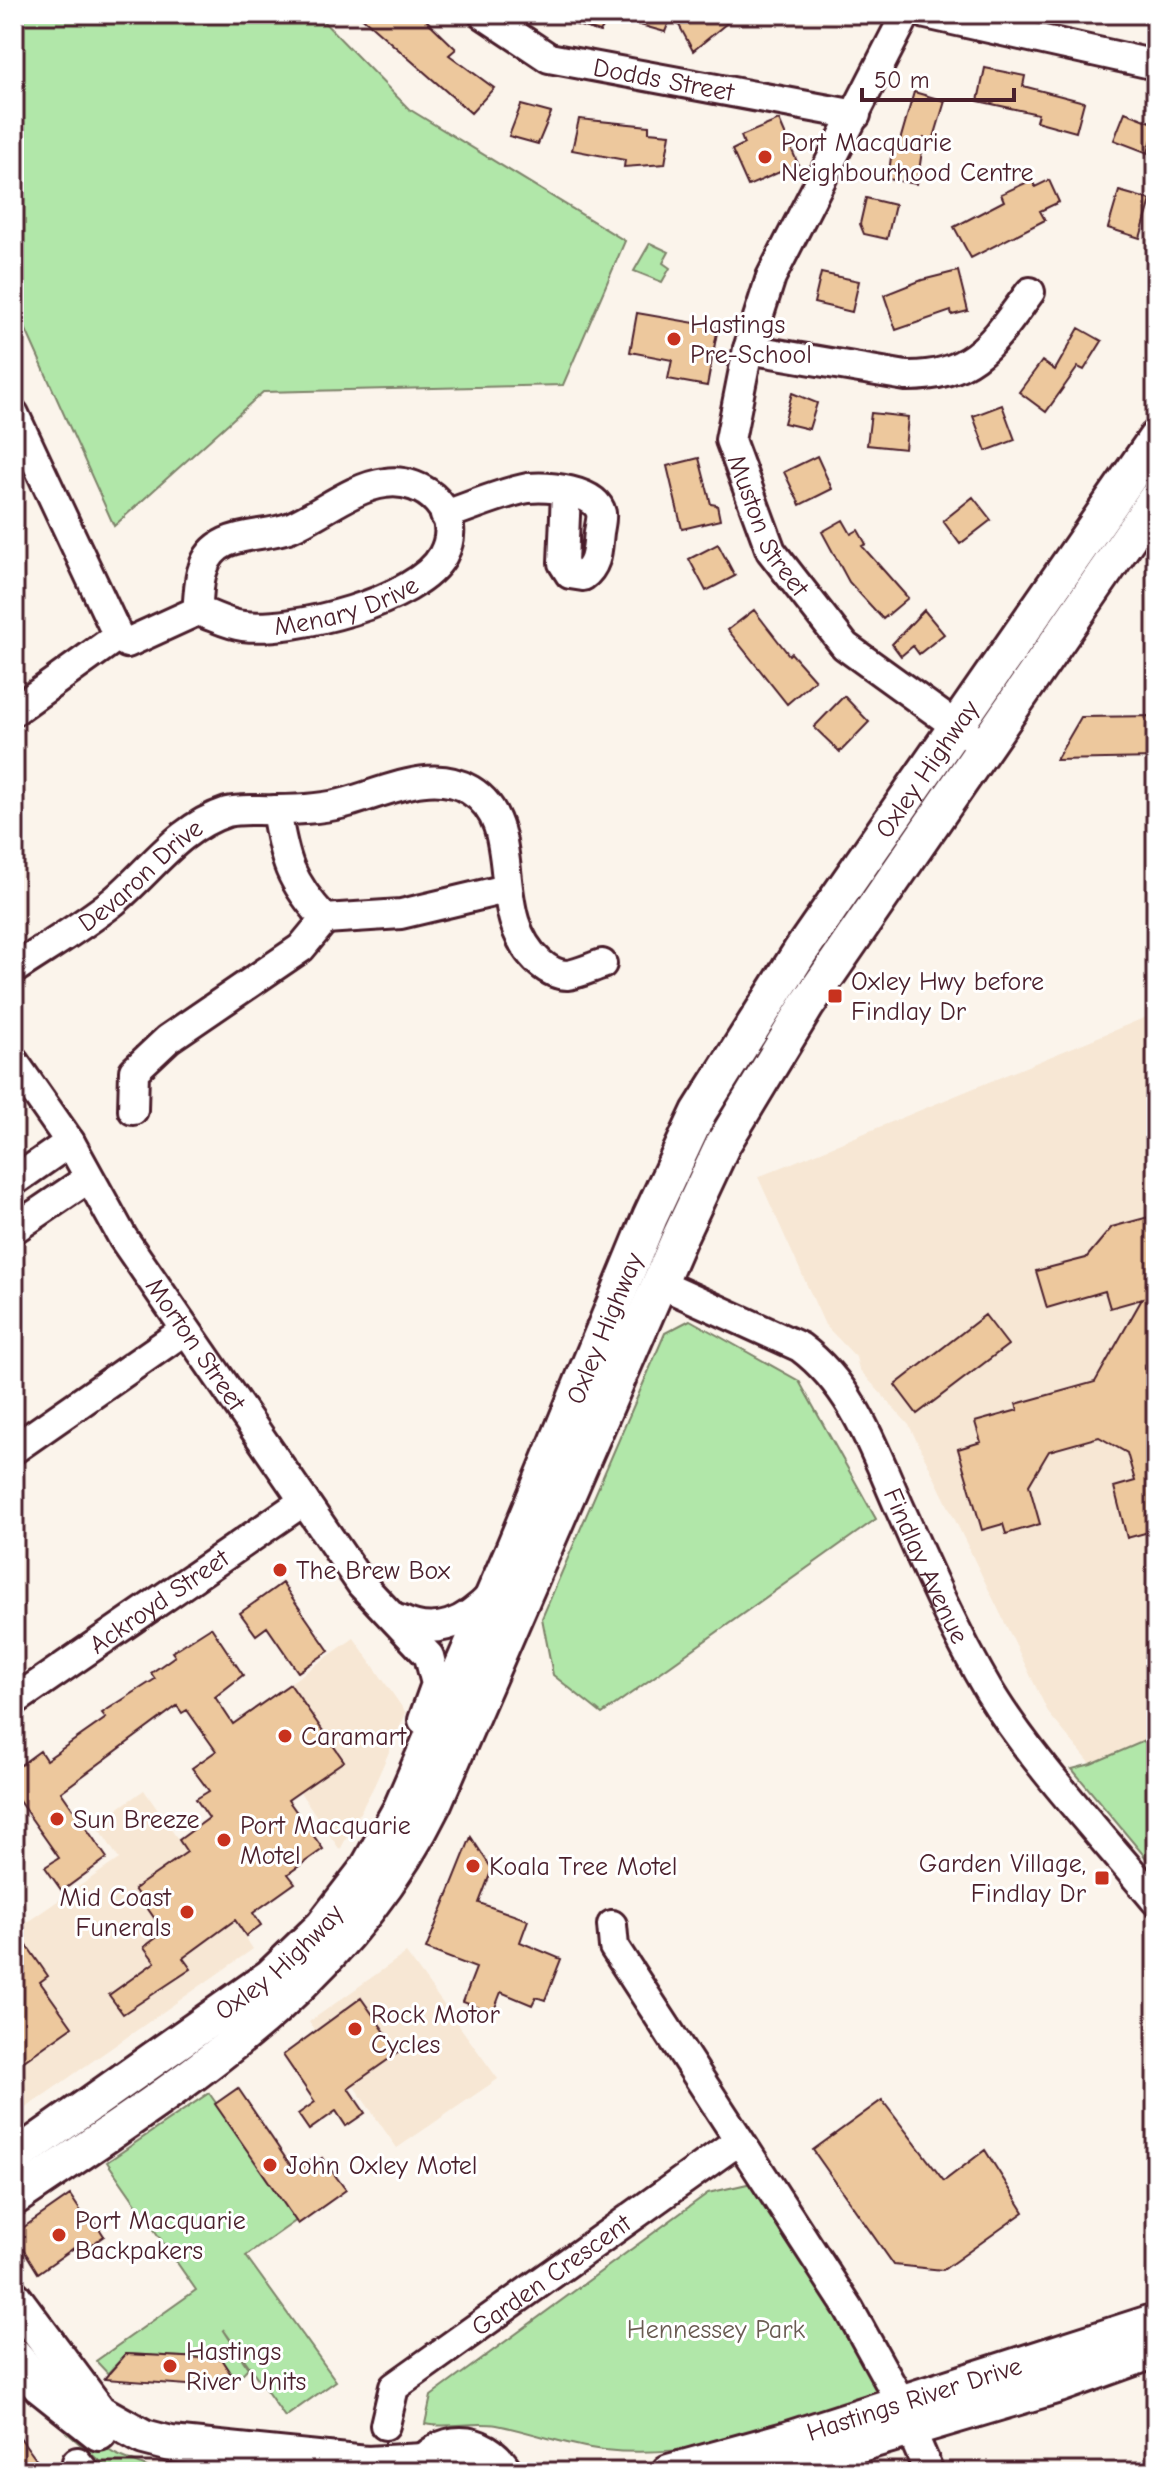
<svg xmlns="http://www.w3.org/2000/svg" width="1170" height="2486" font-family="'Comic Neue',sans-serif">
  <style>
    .built { fill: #f7e7d4 }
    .green { fill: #b1e7a9; stroke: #7e836a; stroke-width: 2 }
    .building { fill: #edc89d; stroke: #4a1f2b; stroke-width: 2 }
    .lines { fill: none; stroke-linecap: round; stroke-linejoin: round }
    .minor-casing { stroke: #4a1f2b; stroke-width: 34 }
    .major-casing { stroke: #4a1f2b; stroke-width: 40 }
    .minor { stroke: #fff; stroke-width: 28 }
    .major { stroke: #fff; stroke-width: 34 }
    .poi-dot { fill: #c8321e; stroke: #fff; stroke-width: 3 }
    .labels { text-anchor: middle; stroke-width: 6; stroke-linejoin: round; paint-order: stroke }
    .street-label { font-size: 26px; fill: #4a1f2b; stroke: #fff }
    .poi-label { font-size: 26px; fill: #4a1f2b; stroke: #fff; text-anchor: start }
    .park-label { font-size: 26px; fill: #695b51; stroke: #fff }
  </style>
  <rect width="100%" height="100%" fill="#fbf4eb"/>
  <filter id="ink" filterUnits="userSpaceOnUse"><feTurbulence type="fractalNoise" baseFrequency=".0125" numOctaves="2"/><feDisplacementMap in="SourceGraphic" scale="16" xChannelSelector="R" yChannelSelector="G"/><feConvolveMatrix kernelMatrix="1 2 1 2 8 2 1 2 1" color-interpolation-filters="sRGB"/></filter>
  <g filter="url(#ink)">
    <path class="built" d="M1156 1013V1736L1091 1764 1049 1714 909 1425 859 1369 856 1357 825 1325 758 1177Z
      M354 1638 406 1713 374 1786 340 1850 246 1714Z
      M144 1790 253 1949 14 2116V1931L119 1859 96 1824Z
      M406 1953 498 2079 397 2148 309 2022Z"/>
    <path class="green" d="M14 14H316L409 109 625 241 563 385 263 392 114 526 14 303Z
      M650 243 669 252 663 263 670 268 662 282 634 271Z
      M690 1320 799 1381 876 1519 602 1714 553 1675 542 1618 665 1333Z
      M1156 1736V1870L1072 1769 1091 1764Z
      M209 2093 297 2220 246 2256 336 2381 285 2417 223 2329 248 2368 229 2388 234 2379 220 2359 126 2354 109 2372 113 2379 96 2361 196 2290 107 2162Z
      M752 2183 868 2353 886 2410C798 2428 693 2460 604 2450 567 2446 533 2432 497 2425 473 2421 449 2429 425 2424L431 2396 708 2193Z
      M64 2423 115 2454 159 2472H112L66 2432Z"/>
    <path class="building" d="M358 14H420L456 49 449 55 494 88 471 113Z
      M555 14H613L600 32 554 18Z
      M620 14H672L665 32 619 19Z
      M673 14H721L727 23 693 51Z
      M985 68 1025 76 1023 86 1084 102 1076 132 1036 121 1038 114 978 101Z
      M914 92 945 101 933 141 924 138 917 184 888 179 893 143 899 144Z
      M521 105 551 113 538 144 509 136Z
      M1125 112 1156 124 1148 153 1114 140Z
      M579 119 649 126V132L670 134 665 164 624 167 625 160 572 150Z
      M779 120 798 164 748 186 732 150 744 144 741 136Z
      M1032 180 1035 187 1049 180 1059 202 1040 211 1045 220 971 258 954 227 1004 201 1001 194Z
      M1119 191 1151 200 1140 238 1108 228Z
      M866 198 895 205 887 239 864 234 860 224Z
      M958 271 968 311 952 315 951 311 896 330 884 295 922 280Z
      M821 273 859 281 852 312 814 303Z
      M637 313 718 327 707 386 668 379 672 360 630 352Z
      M1079 328 1102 341 1084 370 1078 367 1046 412 1019 392 1042 361 1055 370Z
      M792 393 817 403 809 429 784 423Z
      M1002 405 1015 440 986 451 973 416Z
      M871 413 908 417 905 449 867 445Z
      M817 456 832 489 800 505 784 472Z
      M699 458 711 504 717 505 720 520 682 529 667 466Z
      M973 497 991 520 960 544 943 521Z
      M843 520 851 534 858 530 866 544 862 546 908 598 883 619 849 582 822 532Z
      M718 544 735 576 706 591 689 559Z
      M754 610 789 655 791 653 815 680 787 704 728 630Z
      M924 610 944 634 919 654 913 646 901 656 892 644Z
      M844 696 869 722 840 752 814 727Z
      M1156 716V758L1056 760 1081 717Z
      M1156 1215V1361L1144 1365 1156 1405V1530L1127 1538 1114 1487 1135 1481 1127 1453 1099 1437 1049 1451 1029 1485 1040 1524 1006 1534 1003 1524 982 1530 958 1449 981 1442 975 1422 1018 1410 1016 1404 1095 1382 1142 1299 1110 1308 1105 1291 1047 1308 1036 1271 1086 1258 1112 1227Z
      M985 1315 1008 1345 917 1414 895 1385Z
      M282 1583 329 1651 298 1672 267 1627 256 1635 240 1613Z
      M211 1627 243 1675 215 1697 233 1724 290 1684 344 1761 288 1800 323 1849 288 1874 295 1883 253 1913 261 1925 246 1936 235 1920 183 1958 191 1969 123 2014 109 1995 155 1962 144 1947 164 1932 134 1889 187 1852 179 1840 209 1818 196 1799 209 1791 192 1768 216 1751 187 1710 182 1713 177 1706 61 1792 107 1858 62 1891 45 1867 59 1858 14 1794V1770L40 1751 46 1760 106 1718 102 1713 155 1679 151 1673 175 1656 172 1652Z
      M471 1837 492 1869 479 1903 528 1920 520 1942 561 1959 545 2000 536 1997 532 2005 501 1992 493 2013 463 2002 476 1968 426 1949Z
      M14 1927 48 1976 40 1982 72 2027 14 2068Z
      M361 1998 399 2052 348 2088 365 2113 346 2126 336 2111 309 2130 298 2114 315 2102 283 2055Z
      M238 2088 295 2172 315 2157 318 2161 322 2158 346 2190 298 2224 215 2104Z
      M882 2100 944 2181 985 2150 1024 2212 943 2270 894 2265 813 2150Z
      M70 2195 86 2219H93L104 2236 78 2254 74 2248 38 2273 14 2234Z
      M126 2354 221 2359 234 2379 229 2388 104 2379Z
      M14 2429 45 2472H14Z"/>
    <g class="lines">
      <defs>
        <g id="minor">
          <path id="s1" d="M483 14 549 58 856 115"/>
          <path id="s2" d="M906 14 771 277 748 349 730 440 771 551 845 646 971 737"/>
          <path d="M926 14 1156 65"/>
          <path d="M748 349 906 376C974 377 993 342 1030 292"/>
          <path id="s3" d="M14 414 118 636 127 643 197 611C212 615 226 624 243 626 292 632 418 602 443 555 465 514 425 477 385 483 353 487 321 514 291 527 261 539 215 529 203 569 198 581 199 597 197 611"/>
          <path d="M445 515C472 506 501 493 528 488 547 486 596 490 601 513 602 518 600 526 599 532 597 549 598 565 583 576L570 574 563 563 566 492"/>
          <path d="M14 711 118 636"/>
          <path d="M276 810C284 859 290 882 325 919L401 914 506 889"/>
          <path id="s4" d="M14 969C47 947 83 926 114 901 152 869 178 828 227 812 242 808 260 811 276 810 300 810 324 809 348 802 385 792 433 767 470 790 528 825 485 914 540 963 547 969 557 975 567 975 578 974 592 967 602 964"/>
          <path id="s5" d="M14 1062 70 1142 123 1238 362 1585 429 1656 436 1684 423 1720"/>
          <path d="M133 1110 134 1071 168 1039 301 948 325 919"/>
          <path d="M14 1181 70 1142"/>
          <path d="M14 1229 89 1178"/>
          <path id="s6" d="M659 1283 800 1347C855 1388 874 1451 901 1511 928 1572 955 1633 989 1691 1032 1762 1103 1837 1156 1901"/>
          <path d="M14 1449 185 1330"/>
          <path d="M400 1620C436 1638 466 1622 492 1595"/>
          <path id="s7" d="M14 1701 304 1501"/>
          <path d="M612 1925 614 1947 849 2309 900 2401"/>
          <path id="s8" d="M385 2425 394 2387 738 2141"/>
          <path d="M910 2428 929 2472"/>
          <path d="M77 2462 85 2472"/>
          <path d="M221 2472V2469"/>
        </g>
        <g id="major">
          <path id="s9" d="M14 2158 271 1976 323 1926 367 1869 401 1808 514 1547 650 1217 699 1112 800 952 1156 438"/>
          <path d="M14 2198C179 2085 343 1989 434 1803L679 1238 723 1144 807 1005 1156 498"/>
          <path d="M14 2298 99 2412 144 2437 171 2444 367 2464 424 2461"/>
          <path d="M14 2356 40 2386 99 2433"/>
          <path d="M417 2472C439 2436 483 2436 505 2472"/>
          <path id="s10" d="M669 2472 785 2440 1156 2321"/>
          <path d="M766 2472 1059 2385 1156 2350"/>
        </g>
      </defs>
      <use href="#minor" class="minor-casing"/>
      <use href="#major" class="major-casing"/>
      <use href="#minor" class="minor"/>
      <use href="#major" class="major"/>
    </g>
  </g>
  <g class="poi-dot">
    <circle cx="765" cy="157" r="8"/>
    <circle cx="674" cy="339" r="8"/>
    <rect x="827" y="988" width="16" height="16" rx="4"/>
    <circle cx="280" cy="1570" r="8"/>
    <circle cx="285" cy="1736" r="8"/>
    <circle cx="57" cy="1819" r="8"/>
    <circle cx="224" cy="1840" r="8"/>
    <circle cx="473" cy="1866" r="8"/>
    <rect x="1094" y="1870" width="16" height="16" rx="4"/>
    <circle cx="187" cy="1912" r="8"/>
    <circle cx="355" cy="2029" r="8"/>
    <circle cx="270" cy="2165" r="8"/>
    <circle cx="59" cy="2235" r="8"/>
    <circle cx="170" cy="2366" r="8"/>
  </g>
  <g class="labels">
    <g class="street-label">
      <text dy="9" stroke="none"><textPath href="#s1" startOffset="196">Dodds Street</textPath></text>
      <text dy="9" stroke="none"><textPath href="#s2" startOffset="558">Muston Street</textPath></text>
      <text dy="9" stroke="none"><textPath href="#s3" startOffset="488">Menary Drive</textPath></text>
      <text dy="9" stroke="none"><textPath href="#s9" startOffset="1698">Oxley Highway</textPath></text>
      <text dy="9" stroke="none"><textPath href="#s4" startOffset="158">Devaron Drive</textPath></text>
      <text dy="9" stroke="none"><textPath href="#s9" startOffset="1050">Oxley Highway</textPath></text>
      <text dy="9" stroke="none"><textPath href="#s5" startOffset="336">Morton Street</textPath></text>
      <text dy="9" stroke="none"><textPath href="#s6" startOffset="410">Findlay Avenue</textPath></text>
      <text dy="9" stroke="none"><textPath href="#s7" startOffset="176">Ackroyd Street</textPath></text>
      <text dy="9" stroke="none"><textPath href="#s9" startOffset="330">Oxley Highway</textPath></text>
      <text dy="9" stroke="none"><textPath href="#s8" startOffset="232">Garden Crescent</textPath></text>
      <text dy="9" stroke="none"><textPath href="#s10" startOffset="256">Hastings River Drive</textPath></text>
    </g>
    <g class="poi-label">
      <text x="781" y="151">Port Macquarie<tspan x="781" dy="30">Neighbourhood Centre</tspan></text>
      <text x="690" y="333">Hastings<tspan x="690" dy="30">Pre-School</tspan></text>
      <text x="851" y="990">Oxley Hwy before<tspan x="851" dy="30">Findlay Dr</tspan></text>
      <text x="296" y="1579">The Brew Box</text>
      <text x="301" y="1745">Caramart</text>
      <text x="73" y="1828">Sun Breeze</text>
      <text x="240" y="1834">Port Macquarie<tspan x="240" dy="30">Motel</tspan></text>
      <text x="1086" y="1872" text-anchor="end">Garden Village,<tspan x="1086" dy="30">Findlay Dr</tspan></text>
      <text x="489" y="1875">Koala Tree Motel</text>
      <text x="171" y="1906" text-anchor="end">Mid Coast<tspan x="171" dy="30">Funerals</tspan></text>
      <text x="371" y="2023">Rock Motor<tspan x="371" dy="30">Cycles</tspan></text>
      <text x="286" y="2174">John Oxley Motel</text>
      <text x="75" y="2229">Port Macquarie<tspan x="75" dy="30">Backpakers</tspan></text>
      <text x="186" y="2360">Hastings<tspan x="186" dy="30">River Units</tspan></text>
    </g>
    <g class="park-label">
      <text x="716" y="2338">Hennessey Park</text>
    </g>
  </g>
  <rect width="1170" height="2486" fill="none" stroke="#fff" stroke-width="48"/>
  <rect x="24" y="24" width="1122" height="2438" fill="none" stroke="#4a1f2b" stroke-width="3" filter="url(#ink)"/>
  <path d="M862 88v12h152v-12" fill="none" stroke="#4a1f2b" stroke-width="4"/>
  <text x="874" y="88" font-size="24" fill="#4a1f2b" stroke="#ffffff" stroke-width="6" paint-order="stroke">50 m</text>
</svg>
